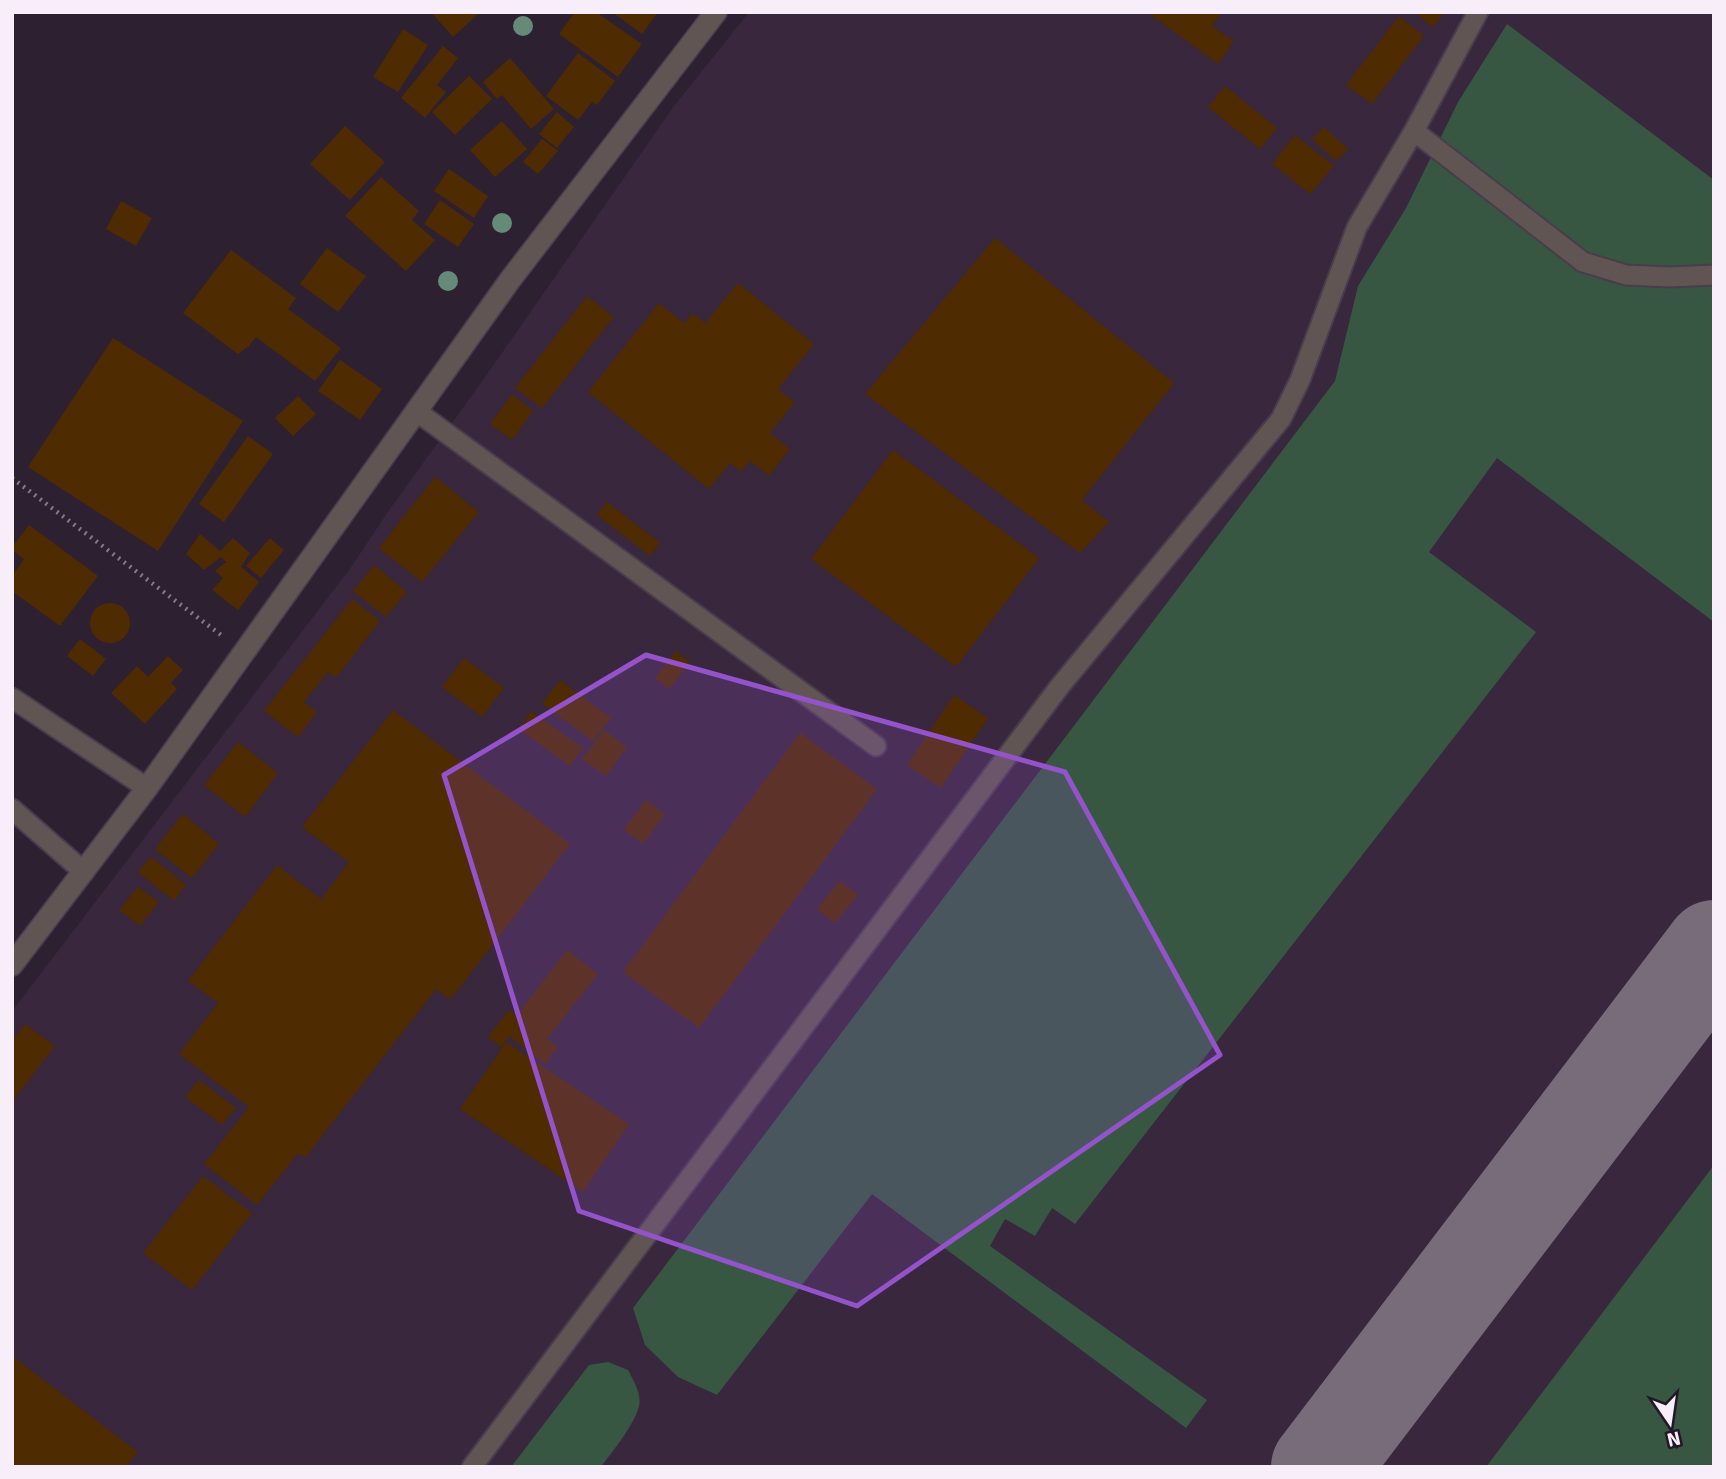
<svg xmlns="http://www.w3.org/2000/svg" width="1726" height="1479" font-family="Signika,sans-serif">
  <style>
    .built { fill: #38273d }
    .green { fill: #375743 }
    .lines { fill: none; stroke-linecap: round; stroke-linejoin: round }
    .taxiway { stroke: #786c7a; stroke-width: 98 }
    .building { fill: #4f2b01 }
    .service-casing { stroke: #493d4d; stroke-width: 23 }
    .minor-casing { stroke: #493d4d; stroke-width: 24 }
    .path { stroke: #847987; stroke-width: 4.5; stroke-dasharray: 2 5; stroke-linecap: butt }
    .service { stroke: #615553; stroke-width: 19 }
    .minor { stroke: #615553; stroke-width: 21 }
    .tree { fill: #658b78 }
    .marked { fill: #9453cb; fill-opacity: 0.2; stroke: #9453cb; stroke-width: 5; stroke-linejoin: round }
  </style>
  <rect width="100%" height="100%" fill="#2d2031"/>
  <path class="built" d="M749 12H1714V1467H12V1011L349 570 387 513 483 380 674 106Z"/>
  <path class="green" d="M1507 24 1714 180V622L1497 458 1429 552 1536 632 1075 1224 1052 1208 1035 1236 1005 1219 990 1246 1207 1400 1186 1428 872 1194 717 1395 678 1377 645 1345 633 1308 1335 381 1358 286 1406 208 1458 102Z
    M1714 1165V1467H1486Z
    M608 1362 628 1370C633 1380 642 1394 639 1406 635 1424 612 1452 601 1467H511L589 1365Z"/>
  <g class="lines">
    <path class="taxiway" d="M1320 1467 1714 949"/>
  </g>
  <path class="building" d="M431 12H480L453 37Z
    M575 12H596L642 44 618 77 559 34Z
    M612 12H658L642 34Z
    M1147 12H1222L1212 26 1234 41 1218 64Z
    M1414 12H1442L1444 13 1433 27Z
    M1399 16 1424 36 1372 104 1346 85Z
    M403 29 428 45 398 92 373 77Z
    M443 46 458 58 437 85 446 92 425 118 401 98Z
    M578 53 615 81 597 105 592 102 578 120 546 96Z
    M510 58 554 109 531 129 502 95 497 99 483 82Z
    M469 76 492 99 455 135 432 112Z
    M1225 86 1277 128 1260 149 1208 107Z
    M557 112 574 127 557 148 539 134Z
    M502 121 527 149 495 177 470 150Z
    M345 126 385 162 350 200 310 164Z
    M1324 127 1348 149 1336 161 1312 139Z
    M1295 135 1334 166 1310 194 1272 164Z
    M542 139 558 151 538 174 523 162Z
    M449 169 488 196 474 218 434 191Z
    M381 177 419 211 412 220 435 240 406 271 345 216Z
    M440 200 474 224 458 247 424 224Z
    M121 201 152 218 136 246 106 229Z
    M995 238 1174 383 1082 500 1109 522 1080 553 865 394Z
    M327 248 366 276 338 312 300 284Z
    M231 250 296 298 288 309 341 348 315 381 256 337 249 346 238 354 183 313Z
    M738 283 814 344 778 389 795 402 770 433 790 449 769 476 750 461 741 472 730 463 709 489 588 392 659 303 684 323 693 313 705 323Z
    M587 296 614 317 542 408 515 388Z
    M113 338 243 421 158 551 28 467Z
    M340 360 382 389 360 420 318 391Z
    M512 394 533 411 512 440 490 424Z
    M298 396 316 414 293 436 275 418Z
    M248 436 273 454 224 522 199 504Z
    M893 450 1039 558 956 667 811 559Z
    M435 477 479 512 422 582 379 548Z
    M607 502 660 543 650 556 597 515Z
    M29 525 98 576 60 626 12 591V576L24 559 12 550V547Z
    M200 534 220 551 233 538 250 553 241 567 259 582 238 610 212 590 223 578 215 571 226 562 221 557 204 570 186 554Z
    M270 538 284 550 261 578 246 566Z
    M374 565 407 592 386 617 353 591Z
    M352 599 380 621 336 678 328 672 304 702 317 712 298 737 264 711Z
    M90 623a20 20 0 1 1 40 0a20 20 0 1 1-40 0Z
    M80 639 106 659 93 676 67 656Z
    M676 651 690 662 669 689 655 678Z
    M168 656 183 670 171 683 177 689 145 724 111 693 137 666 148 677Z
    M464 658 504 688 482 717 442 687Z
    M560 680 611 718 593 741 542 704Z
    M954 695 988 718 941 788 907 765Z
    M393 710 570 844 450 1000 436 989 305 1158 298 1153 257 1205 204 1164 249 1107 179 1054 218 1003 188 981 277 865 321 899 349 862 302 827Z
    M531 711 583 748 570 766 519 729Z
    M604 730 627 747 606 776 582 759Z
    M800 733 877 789 699 1028 623 972Z
    M238 742 278 773 245 817 204 785Z
    M646 800 665 814 643 844 624 830Z
    M183 814 219 844 192 878 155 849Z
    M151 857 186 885 174 901 138 872Z
    M840 881 858 895 835 923 817 909Z
    M138 887 159 902 140 926 119 910Z
    M567 950 598 974 547 1039 558 1047 545 1064 509 1036 501 1047 488 1037 509 1010 517 1015Z
    M25 1024 55 1046 12 1102V1041Z
    M506 1042 629 1124 583 1192 460 1109Z
    M199 1080 236 1108 222 1125 185 1097Z
    M203 1176 252 1213 192 1290 143 1253Z
    M12 1356 138 1452 126 1467H12Z"/>
  <g class="lines">
    <defs>
      <path id="service" d="M1414 131 1583 262 1626 275 1670 277 1714 275
        M416 411 876 746
        M12 698 147 788
        M12 809 84 872
        M472 1467 1060 686 1281 419 1300 380 1357 227 1414 131 1478 12"/>
      <path id="minor" d="M12 965 147 788 510 280 716 12"/>
    </defs>
    <use href="#service" class="service-casing"/>
    <use href="#minor" class="minor-casing"/>
    <path class="path" d="M12 478 221 635"/>
    <use href="#service" class="service"/>
    <use href="#minor" class="minor"/>
  </g>
  <g class="tree">
    <circle cx="523" cy="26" r="10"/>
    <circle cx="502" cy="223" r="10"/>
    <circle cx="448" cy="281" r="10"/>
  </g>
  <path class="marked" d="M646 655 1065 772 1220 1055 857 1306 579 1211 444 775Z"/>
  <rect width="1726" height="1479" fill="none" stroke="#f7eef9" stroke-width="28"/>
  <g transform="translate(1670 1423) rotate(167)" stroke="#231727" stroke-width="5" paint-order="stroke">
  <path d="M0-5L12 26L0 18L-12 26Z" fill="#f7eef9"/>
  <text y="-10" font-size="19" font-weight="bold" text-anchor="middle" fill="#f7eef9">N</text>
  </g>
</svg>
